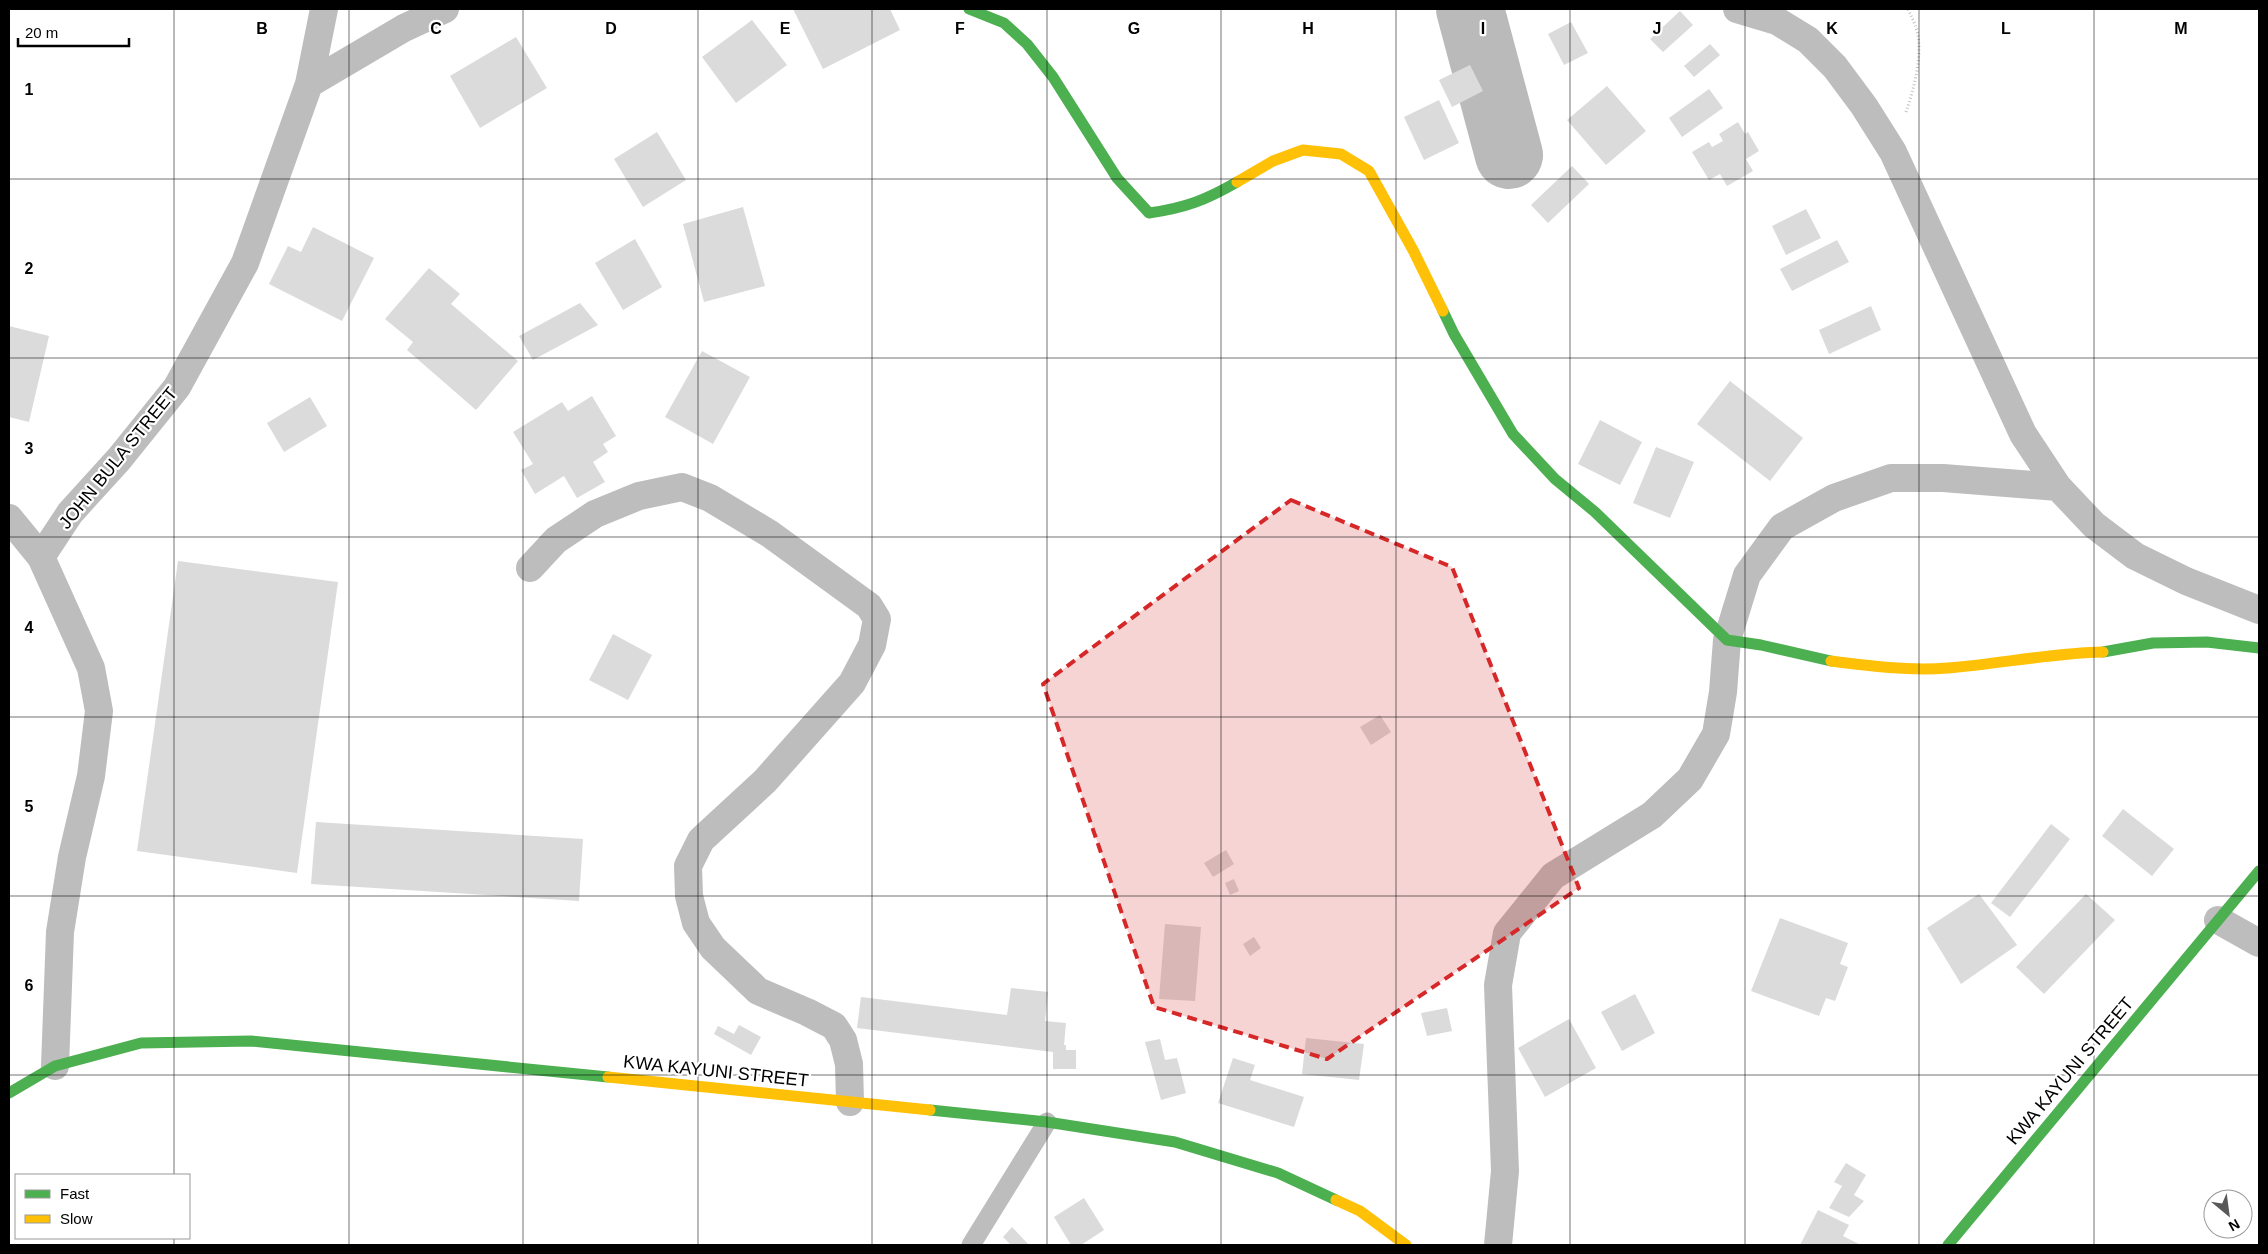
<svg xmlns="http://www.w3.org/2000/svg" width="2268" height="1254" font-family="Arial,sans-serif">
  <style>
    .lines { fill: none; stroke-linecap: round; stroke-linejoin: round }
    .river { stroke: #bababa; stroke-width: 68 }
    .building { fill: #dbdbdb }
    .path { stroke: #c2c2c2; stroke-width: 3; stroke-dasharray: 1 2.5; stroke-linecap: butt }
    .lane { stroke: #bdbdbd; stroke-width: 19 }
    .street { stroke: #bdbdbd; stroke-width: 28 }
    .fast { stroke: #4caf50; stroke-width: 11 }
    .slow { stroke: #ffc107; stroke-width: 11 }
    .marked { fill: #d62828; fill-opacity: 0.2; stroke: #d62828; stroke-width: 4; stroke-dasharray: 10 6; stroke-linejoin: round }
    .grid { fill: none; stroke: #000; stroke-width: 1; stroke-opacity: 0.55 }
    .labels { text-anchor: middle; stroke-width: 4.5; stroke-linejoin: round; paint-order: stroke }
    .street-label { font-size: 18px; fill: #000; stroke: #fff }
    .grid-label { font-size: 16px; text-anchor: middle; font-weight: bold; fill: #000; stroke: #fff; stroke-width: 4.5; stroke-linejoin: round; paint-order: stroke }
  </style>
  <rect width="100%" height="100%" fill="#fff"/>
  <g class="lines">
    <path class="river" d="M1470 9 1509 155"/>
  </g>
  <path class="building" d="M793 9H890L900 30 823 69Z
    M1680 11 1693 25 1663 52 1650 39Z
    M752 20 787 65 736 103 702 57Z
    M1571 22 1588 53 1564 65 1548 34Z
    M516 37 547 88 480 128 450 76Z
    M1710 44 1720 55 1694 77 1684 66Z
    M1470 65 1483 91 1452 107 1439 80Z
    M1607 86 1646 131 1606 165 1567 120Z
    M1709 89 1723 108 1682 137 1669 118Z
    M1439 100 1459 143 1424 160 1404 117Z
    M1738 122 1745 134 1748 132 1759 151 1746 159 1753 171 1727 186 1720 174 1709 180 1692 152 1709 142 1712 147 1723 141 1719 134Z
    M657 132 686 180 643 207 614 159Z
    M1572 166 1589 184 1548 223 1531 205Z
    M743 207 765 286 704 302 683 224Z
    M1806 209 1821 238 1786 255 1772 226Z
    M313 227 374 258 342 321 269 284 288 246 301 252Z
    M635 239 662 287 623 310 595 263Z
    M1837 240 1849 262 1792 291 1780 269Z
    M429 268 460 294 451 304 518 361 476 410 407 350 413 342 385 319Z
    M580 303 598 325 533 360 519 336Z
    M1871 306 1881 330 1829 354 1819 330Z
    M9 326 49 336 29 422 9 417Z
    M702 351 750 377 713 444 665 417Z
    M1730 381 1803 438 1770 481 1697 424Z
    M592 396 616 436 603 444 608 452 593 462 605 482 577 498 564 476 535 494 521 470 533 464 513 432 562 402 568 411Z
    M310 397 327 426 284 452 267 423Z
    M1600 420 1642 442 1620 485 1578 464Z
    M1656 447 1694 462 1670 518 1633 503Z
    M178 561 338 582 297 873 137 851Z
    M613 634 652 655 628 700 589 680Z
    M1380 715 1391 732 1371 745 1360 727Z
    M2123 809 2174 849 2152 876 2102 836Z
    M316 822 583 839 579 901 311 884Z
    M2051 824 2070 839 2010 917 1991 903Z
    M1226 850 1234 864 1213 877 1204 863Z
    M1234 879 1239 891 1230 895 1225 883Z
    M1979 894 2017 945 1961 984 1927 928Z
    M2086 894 2115 920 2044 994 2016 967Z
    M1780 918 1848 943 1840 964 1848 967 1835 1001 1826 998 1819 1016 1751 991Z
    M1165 924 1201 927 1195 1001 1159 999Z
    M1254 937 1261 948 1250 956 1243 944Z
    M1011 988 1048 992 1045 1021 1066 1023 1064 1045H1066V1050H1076V1069H1053V1052L857 1028 861 997 1007 1015Z
    M1635 994 1655 1033 1622 1051 1601 1012Z
    M1447 1008 1452 1031 1427 1036 1421 1013Z
    M1569 1019 1596 1068 1545 1097 1518 1048Z
    M739 1025 761 1037 751 1055 714 1034 718 1026 734 1034Z
    M1306 1038 1364 1044 1359 1080 1302 1074Z
    M1160 1039 1165 1060 1177 1058 1186 1093 1161 1100 1145 1042Z
    M1233 1058 1255 1065 1250 1080 1304 1097 1294 1127 1218 1103Z
    M1846 1163 1866 1175 1854 1195 1864 1201 1849 1217 1829 1208 1842 1186 1834 1182Z
    M1084 1198 1104 1230 1081 1245H1071L1054 1217Z
    M1818 1210 1849 1225 1843 1236 1861 1245H1800Z
    M1012 1227 1029 1245H1011L1003 1237Z"/>
  <g class="lines">
    <path class="path" d="M1906 112C1914 89 1923 54 1917 31 1915 23 1911 16 1908 9"/>
    <path class="lane" d="M971 1245 1047 1122"/>
    <path class="street" d="M1737 9 1777 21 1808 40 1835 67 1864 106 1893 152 2023 434 2058 487 2094 525 2135 556 2186 581 2259 610
      M309 84 404 28 445 9
      M9 518 41 557
      M530 568 556 540 595 514 639 496 682 487 710 498 770 534 869 606 877 619 872 645 852 683 765 781 701 840 688 866 689 896 696 923 713 948 758 991 807 1012 834 1026 843 1040 849 1064 850 1102
      M2218 920 2259 943
      M55 1066 60 932 72 857 91 776 99 711 91 668 41 557 70 513 119 459 177 387 245 263 309 84 324 9
      M1498 1245 1505 1171 1498 985 1507 933 1553 876 1652 815 1690 779 1716 734 1723 692 1727 640 1747 575 1782 527 1834 498 1891 478H1943L2058 487"/>
    <path class="fast" d="M969 9 1004 23 1027 44 1053 77 1117 178 1149 213C1185 208 1206 200 1237 182
      M1443 311 1454 334 1513 434 1555 479 1595 512 1727 640 1761 645 1831 661
      M2103 652 2153 643 2207 642 2259 648
      M9 1093 55 1066 141 1043 251 1041 608 1077
      M930 1110 1047 1122 1175 1142 1278 1173 1336 1200
      M1948 1245 2259 871"/>
    <path class="slow" d="M1237 182 1273 161 1303 150 1341 154 1369 171 1413 250 1443 311
      M1831 661C1869 666 1909 671 1948 668 2000 664 2051 653 2103 652
      M608 1077 930 1110
      M1336 1200 1360 1211 1406 1245"/>
  </g>
  <path class="marked" d="M1291 500 1452 567 1579 888 1327 1059 1154 1007 1043 684Z"/>
  <path class="grid" d="M174 9V1175M349 9V1245M523 9V1245M698 9V1245M872 9V1245M1047 9V1245M1221 9V1245M1396 9V1245M1570 9V1245M1745 9V1245M1919 9V1245M2094 9V1245M9 179H2259M9 358H2259M9 537H2259M9 717H2259M9 896H2259M9 1075H2259M174 1238V1245"/>
  <g class="labels">
    <g class="street-label">
      <text transform="translate(118 458) rotate(-51)" y="6">JOHN BULA STREET</text>
      <text transform="translate(716 1071) rotate(6)" y="6">KWA KAYUNI STREET</text>
      <text transform="translate(2070 1071) rotate(-50)" y="6">KWA KAYUNI STREET</text>
    </g>
  </g>
  <g class="grid-label">
    <text x="262" y="34">B</text>
    <text x="436" y="34">C</text>
    <text x="611" y="34">D</text>
    <text x="785" y="34">E</text>
    <text x="960" y="34">F</text>
    <text x="1134" y="34">G</text>
    <text x="1308" y="34">H</text>
    <text x="1483" y="34">I</text>
    <text x="1657" y="34">J</text>
    <text x="1832" y="34">K</text>
    <text x="2006" y="34">L</text>
    <text x="2181" y="34">M</text>
    <text x="29" y="95">1</text>
    <text x="29" y="274">2</text>
    <text x="29" y="454">3</text>
    <text x="29" y="633">4</text>
    <text x="29" y="812">5</text>
    <text x="29" y="991">6</text>
  </g>
  <rect width="2268" height="1254" fill="none" stroke="#000000" stroke-width="20"/>
  <rect x="15" y="1174" width="175" height="65" fill="#ffffff" stroke="#999999"/>
  <rect x="25" y="1190" width="25" height="8" fill="#4caf50" stroke="#999999"/>
  <text x="60" y="1199" font-size="15" fill="#000000">Fast</text>
  <rect x="25" y="1215" width="25" height="8" fill="#ffc107" stroke="#999999"/>
  <text x="60" y="1224" font-size="15" fill="#000000">Slow</text>
  <g transform="translate(2228 1214) rotate(151)"><circle r="24" fill="#ffffff" stroke="#999999"/>
  <path d="M0-4L9 19L0 12L-9 19Z" fill="#595959"/>
  <text y="-8" font-size="14" font-weight="bold" text-anchor="middle" fill="#000000">N</text>
  </g>
  <path d="M18 38v8h111v-8" fill="none" stroke="#000000" stroke-width="2.5"/>
  <text x="25" y="38" font-size="15" fill="#000000" stroke="#ffffff" stroke-width="4" paint-order="stroke">20 m</text>
</svg>
